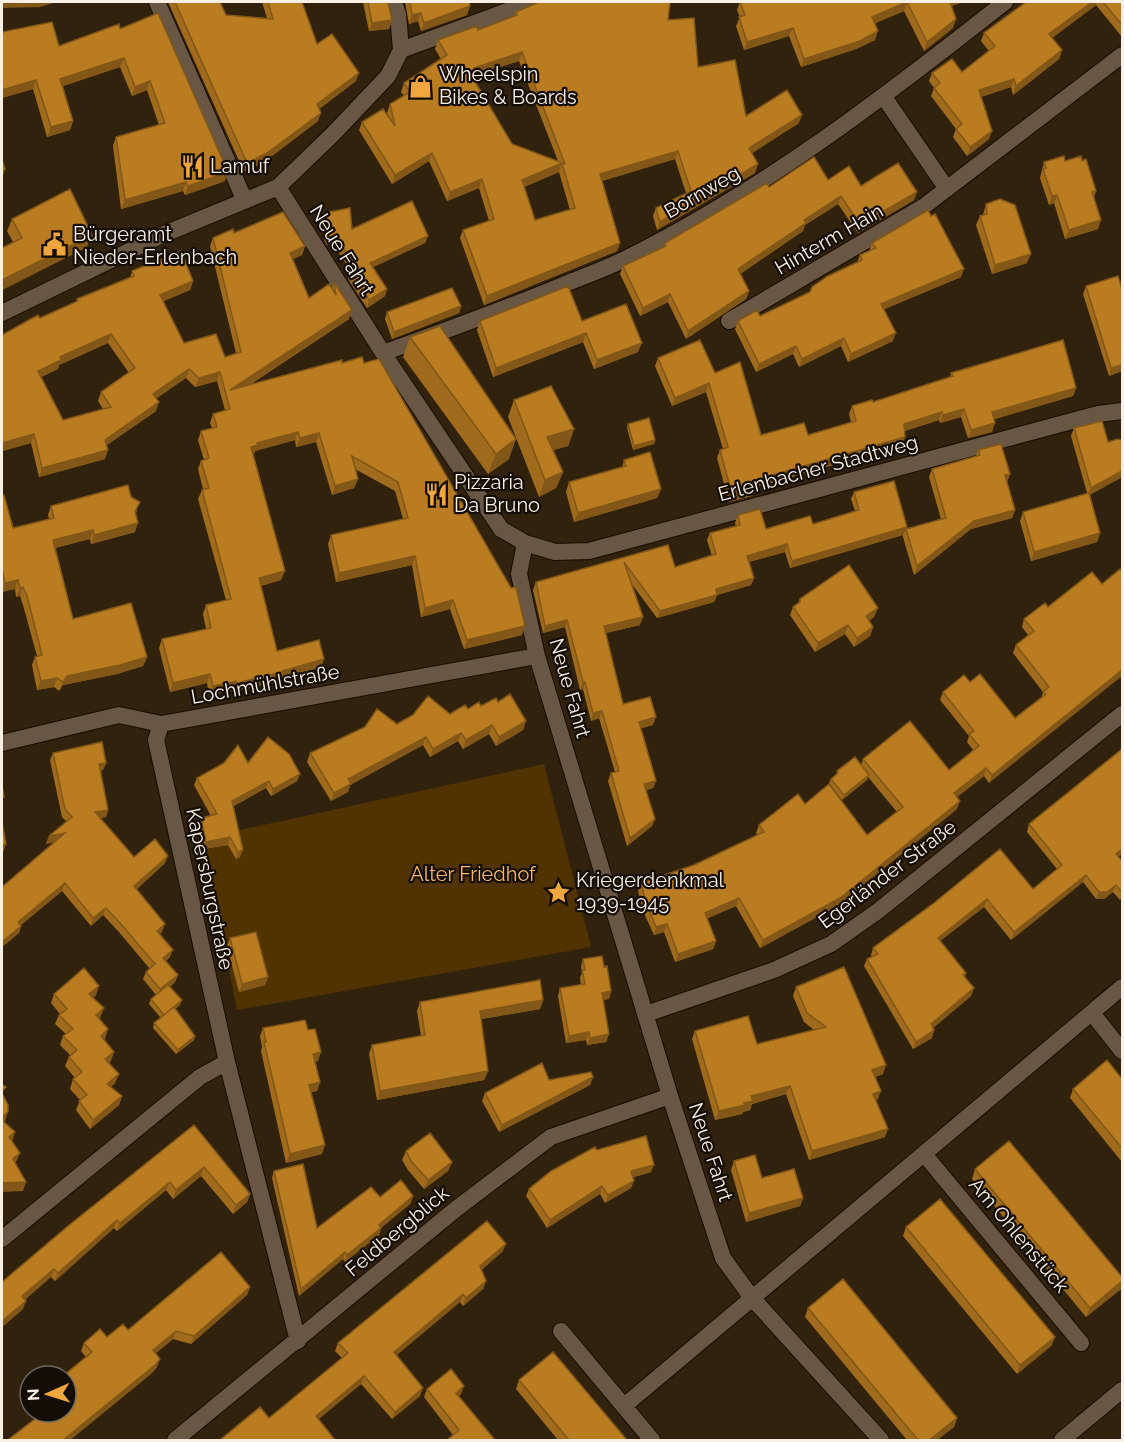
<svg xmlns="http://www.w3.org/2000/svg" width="1124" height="1442" font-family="Raleway,sans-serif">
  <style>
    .green { fill: #513201 }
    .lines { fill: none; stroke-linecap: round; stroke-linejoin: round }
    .minor-casing { stroke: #180b00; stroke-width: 18 }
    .secondary-casing { stroke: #180b00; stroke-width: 18 }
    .minor { stroke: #685742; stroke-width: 16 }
    .secondary { stroke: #685742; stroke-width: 16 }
    .wall { fill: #a06b1c; fill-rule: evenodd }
    .shaded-wall { fill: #825717 }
    .building { fill: #ba7c21; stroke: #825717; stroke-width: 1.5; fill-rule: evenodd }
    .labels { text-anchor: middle; stroke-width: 4.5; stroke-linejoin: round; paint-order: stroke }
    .poi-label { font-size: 20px; fill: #faefe4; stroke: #140d05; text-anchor: start }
    .street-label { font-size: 20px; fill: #faefe4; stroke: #140d05 }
    .park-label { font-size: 20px; fill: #f9b866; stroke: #140d05 }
  </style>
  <rect width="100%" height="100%" fill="#31220e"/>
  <path class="green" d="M544 764 591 947 237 1010 203 838Z"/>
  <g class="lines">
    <defs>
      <path id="minor" d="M157 2 245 201
        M401 50 532 2
        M884 97 947 189
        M278 187 383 353 501 529 525 543 555 552 589 551 1098 414 1122 411
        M2 313 162 235 278 187 333 134 388 76 401 50 398 14 394 2
        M729 321 923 207 1122 55
        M383 353C446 330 509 308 570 282 590 274 610 267 629 257 765 189 886 96 1005 2
        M525 543 519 574 537 656 670 1096 723 1258 752 1298 881 1440
        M161 724 156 740 227 1062 298 1341
        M2 743 119 715 161 724 537 656
        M1092 1013 1122 1051
        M646 1014 774 970 831 944 878 911 1122 714
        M924 1154 1081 1343
        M2 1239 200 1077 227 1062
        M561 1331 652 1440
        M624 1406 1122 987
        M175 1440 456 1209 551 1137 670 1096"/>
      <path id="secondary" d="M1062 1440 1122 1390"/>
    </defs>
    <use href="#minor" class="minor-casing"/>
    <use href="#secondary" class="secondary-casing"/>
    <use href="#minor" class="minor"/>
    <use href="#secondary" class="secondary"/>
  </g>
  <path class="wall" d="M168 2H220L226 15 267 18 262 2H302L317 44 356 81 319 109 318 121 264 162 244 172Z
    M363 2H388L392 20 389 29 369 31Z
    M405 2H469L467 15 421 31 418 21 409 24Z
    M740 2H963L951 6 953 28 924 51 904 11 875 23V40L856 49 801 67 789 36 744 50 736 26 740 17 737 10Z
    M1026 2H1122V37L1096 5 1052 38 1062 50 1059 59 1013 95 1011 87 981 97 989 139 967 156 953 137 956 129 931 96 934 88 929 81 932 73 962 72 989 51 981 41 984 33Z
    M516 12 668 20 698 67 746 116 799 123 752 153 755 173 657 230 653 216 656 208 686 193 675 159 602 181 620 243 617 251 484 305 460 238 463 230 489 221 479 188 447 201 429 161 392 184 359 130 362 122 388 115 387 113 390 104 404 96 401 92 404 83 441 59 435 49 438 40 478 30 514 16ZM519 61 558 161 512 144 474 79 475 75ZM559 172 570 210 535 220 524 187Z
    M120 29 225 181 185 195 183 191 121 209 113 146 116 137 159 125 147 90 132 96 120 67 63 86 73 121 70 130 47 137 33 89 2 98V32L59 46Z
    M1065 161 1096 191 1094 197 1098 229 1065 239 1054 203 1049 205 1040 178 1044 162Z
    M828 180 861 186 914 200 858 233 838 204 805 225 803 231 740 274 749 291 746 299 686 339 668 302 640 316 620 274 623 266 664 247 665 243 769 187Z
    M986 204 1027 263 992 274 976 225 980 216 983 215Z
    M324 213 352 229 428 236 425 243 373 267 387 289 385 296 367 308 348 279 351 271 332 243 327 245 324 240 321 220Z
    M12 219 87 247 2 290V248L13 242 7 231Z
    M234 233 305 246 302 255 293 259 309 298 332 289 334 282 349 319 248 386 342 363H364L522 635 464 649 450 609 421 617 412 565 336 582 328 544 331 535 403 519 395 491 355 469 358 479 354 488 332 495 316 442 296 447 295 440 255 451 254 454H253L281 580 261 586 277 651 324 659 321 667 280 679 279 681 233 692V690L209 695 207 683 170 692 159 648 162 639 206 629 203 614 206 605 226 600 198 499 202 490 203 489 198 469 201 461 204 460 198 440 201 431 212 428 210 423 213 414 225 410 217 381 195 387 186 378 156 398V411L107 445 105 459 39 477 31 443 2 451V335L76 302 77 299 130 278 132 271 193 281 190 290 163 301 184 343 225 357 236 353 210 246 213 238ZM108 343 129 373 101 392 98 401 103 409 63 420 41 377 58 369 59 365Z
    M872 243 961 277 884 309 893 341 848 362 841 346 799 367 793 354 756 372 735 329 738 321 760 316 810 292 857 263 860 255 869 251Z
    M1086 286 1122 289V371L1109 376 1083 294Z
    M461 306 459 313 392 339 385 319 387 312Z
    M480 321H582L638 352 594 369 583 342 493 377 477 330Z
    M410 337 509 459 488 474 403 357Z
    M658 358 715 373 761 435H808L851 422 849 414 852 406 873 402 950 377 951 373 1076 388 1073 396 994 419 992 432 968 438 961 417 940 423 939 420 905 431V437L902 445 754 488 752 496 729 502 717 458 720 450 723 449 706 392 672 406 655 366Z
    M514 400 574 429 568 446 553 450 563 472 556 488 539 497 508 417Z
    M628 424 655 440 654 444 633 450 627 428Z
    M1074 428 1108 442 1122 477 1089 495 1100 533 1097 542 1031 561 1020 521 1023 512 1087 493 1071 436Z
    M978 450 1010 474 1007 482 1015 510 1012 518 971 529 914 575 903 537V535L790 568 785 552 749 562 754 578 751 585 717 595 714 602 657 618 631 583 640 625 606 633 623 704 653 725 641 728 656 781 653 788 646 790 655 819 652 826 627 846 608 781 611 773 615 772 599 718 591 721 583 689 580 690 565 627 543 633 533 590 536 582 668 545 675 567 712 556 707 540 710 533 736 526 735 523 738 515 766 529 813 524 855 511 851 499 854 492 907 527 906 529 941 519 929 477 932 469 976 456Z
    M624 460 661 489 657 498 574 522 566 492 569 482 622 468Z
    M2 496 13 528 49 519 48 515 51 506 131 497 137 511 136 513 135 532 91 544 90 539 55 548 73 619 147 657 143 666 117 674 63 685 59 691 54 687 37 690 32 665 35 657 37 656 23 605 20 596 16 597 15 589 2 592Z
    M1122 572 989 783 984 776 957 797V809L837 906 760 948 736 906 707 918 716 941 713 949 675 962 664 932 654 935 643 911 638 891 641 883 694 865 757 835 756 833 759 825 805 804 867 835 897 812 868 777 867 780 842 800 829 783 831 779 836 775 837 771 861 765 863 759 949 770 973 750 967 742 969 736 940 700 943 692 970 682 1015 718 1041 698 1043 692 1013 653 1016 645 1028 635 1022 627 1024 619 1048 607 1102 584Z
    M800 599 874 617 869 621 873 627 870 636 854 647 845 634 815 652 790 615 793 607 798 603Z
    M498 702 526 721 523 730 496 746 489 734 463 749 458 741 430 757 423 745 350 785 348 792 331 801 307 762 310 753 397 724 450 714Z
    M53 753 106 763 103 770 101 771 108 810 106 817 100 818 134 857 165 863 137 889 162 932 159 934 170 957 166 961 178 975 175 982 170 987 180 1005 175 1009 194 1040 176 1054 153 1028 154 1023 161 1018 149 1004 151 999 156 995 143 979 146 972 150 969 118 931 103 915 91 926 62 891 21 925V926L19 933 2 947 54 842 46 844 49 836 67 822 62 817 50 760Z
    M248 763 300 774 297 781 271 796 266 788 233 806 240 857 236 859 228 845 203 849 198 825 201 818 211 816 194 785 197 778Z
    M1029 824 1119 857 1122 861V897L1120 900 1113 892 1104 899H1096L1083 882 1011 940 984 907 940 941 966 973 965 977 971 996 933 1028 934 1030 932 1038 913 1049 864 966 867 959 872 957 871 955 873 948 934 903 1033 889 1057 869 1027 832Z
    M230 938 268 977 265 985 239 992 227 946Z
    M583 959 604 967 611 991 609 999 603 1000 609 1034 606 1042 587 1045 586 1040 566 1043 558 996 560 988 581 985 580 978 582 972 581 967Z
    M796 987 883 1074 875 1077 878 1099 876 1100 885 1137 809 1160 786 1094 752 1104 750 1110 743 1112 742 1114 715 1120 692 1039 695 1031 757 1044 814 1030 804 1022 793 996Z
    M54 994 96 995 93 998 100 1018 99 1019 105 1039 104 1040 111 1061 109 1063 119 1074 115 1083 111 1087 122 1096 119 1105 90 1129 76 1110 80 1100 70 1089 73 1079 75 1078 65 1066 69 1057 71 1056 60 1045 63 1036 66 1034 55 1024 59 1015 60 1014 51 1003Z
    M543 1000 540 1009 481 1019 488 1071 484 1080 377 1100 369 1054 372 1045 421 1036 417 1011 420 1002Z
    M263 1028 308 1030 318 1061 315 1062 320 1082 317 1091 311 1092 322 1154 286 1163 261 1051 262 1047 260 1036Z
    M593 1077 590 1085 499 1132 482 1101 485 1093 549 1080Z
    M1122 1079V1162L1070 1098 1073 1089Z
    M194 1125 250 1194 247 1202 233 1214 201 1176 173 1199 166 1190 117 1231 114 1228 55 1281 51 1277 24 1300 23 1309 2 1327V1282Z
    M597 1150 651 1172 633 1177 631 1188 605 1203 600 1194 547 1228 526 1196 529 1189Z
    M406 1151 452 1162 448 1171 424 1189 408 1170 402 1160Z
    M734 1161 762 1178 803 1198 800 1206 746 1222 731 1170Z
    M975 1169 1121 1289 1086 1317 972 1179Z
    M274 1171 317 1228 380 1197 411 1203 381 1228 379 1235 345 1262 343 1259 299 1296 272 1178Z
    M906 1227 1055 1337 1051 1346 1017 1374 903 1236Z
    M503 1251 481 1270 486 1281 483 1289 463 1306 460 1302 396 1355 420 1396 392 1419 361 1384 318 1419 269 1418 342 1358 335 1351 338 1343Z
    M250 1287 247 1295 191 1344 173 1339 156 1353 157 1367 152 1373 70 1440H9V1439L66 1412 86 1357 81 1351 84 1343 128 1330Z
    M808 1308 957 1418 954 1427 937 1440H907L805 1317Z
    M519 1380 627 1440H558L516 1389Z
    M427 1389 461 1394 459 1396 495 1440 453 1435 424 1397Z"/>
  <path class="shaded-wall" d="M2 2H58H57L40 7 2 8Z
    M907 2 904 11 869 26 872 17Z
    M948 2H963L946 8Z
    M1092 2H1097L1096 5 1046 42 1049 34Z
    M470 6 467 15 421 31 424 23Z
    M421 13 418 21 409 24 412 15Z
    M956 19 953 28 924 51 927 42Z
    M392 20 389 29 369 31 372 23Z
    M793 28 789 36 744 50 747 42Z
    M878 31 875 40 856 49 801 67 804 59Z
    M1062 50 1059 59 1013 95 1016 86Z
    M522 52 519 61 475 75 473 81 468 83 474 68Z
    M124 58 120 67 57 88 60 79Z
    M359 73 356 81 314 113 317 104Z
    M1014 79 1011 87 976 98 979 90Z
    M36 80 33 89 2 98V90Z
    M150 81 147 90 132 96 135 87Z
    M321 113 318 121 264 162 244 172 247 163Z
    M802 115 799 123 746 157 749 148Z
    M73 121 70 130 47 137 51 127Z
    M992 131 989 139 967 156 970 147Z
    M678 151 675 159 597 182 600 174Z
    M432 153 429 161 392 184 395 175Z
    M562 163 559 172 519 189 522 180Z
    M758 164 755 173 657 230 660 222Z
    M5 169 2 179V171Z
    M228 172 225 181 185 195 188 186Z
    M482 179 479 188 447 201 450 192Z
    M186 182 183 191 121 209 125 200Z
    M917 192 914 200 858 233 860 225Z
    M1057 195 1054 203 1049 205 1052 196Z
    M841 196 838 204 805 225 803 231 736 277 738 269 804 220Z
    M1101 220 1098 229 1065 239 1069 230Z
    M92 235 87 247 2 290V280Z
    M335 235 332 243 327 245 330 238Z
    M428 236 425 243 367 270 370 263Z
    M620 243 617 251 484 305 487 296Z
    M305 246 302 255 287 261 290 253Z
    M1031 254 1027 263 992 274 995 265Z
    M964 269 961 277 878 312 881 304Z
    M193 281 190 290 157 304 160 295Z
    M387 289 385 296 367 308 369 300Z
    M749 291 746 299 686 339 688 331Z
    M670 294 668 302 640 316 643 308Z
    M461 306 459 313 392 339 394 332Z
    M352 310 349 319 227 399 230 390Z
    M586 333 583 342 493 377 496 368Z
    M896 333 893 341 848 362 851 354Z
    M111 334 108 343 59 365 58 369 35 380 38 371 60 357Z
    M844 338 841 346 799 367 802 359Z
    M642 343 638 352 594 369 597 360Z
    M796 346 793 354 756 372 759 364Z
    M1122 365V371L1109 376 1111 368Z
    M189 369 186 378 150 403 153 394Z
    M220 372 217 381 195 387 199 378Z
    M709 383 706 392 672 406 675 398Z
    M1076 388 1073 396 989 421 992 412Z
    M159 402 156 411 102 448 105 440Z
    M964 409 961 417 940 423 943 415Z
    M942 412 939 420 901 432 904 424Z
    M995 423 992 432 968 438 971 430Z
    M574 429 568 446 541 454 547 437Z
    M298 432 295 440 255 451 254 454 247 456 251 447 257 443Z
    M319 433 316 442 296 447 300 438Z
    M34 434 31 443 2 451V443Z
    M905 437 902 445 749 489 752 481Z
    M516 439 509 459 488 474 496 454Z
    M655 440 654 444 633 450 634 446Z
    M108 450 105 459 39 477 42 468Z
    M1122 471V477L1088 496 1091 488Z
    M563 472 556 488 539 497 545 480Z
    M1010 474 1007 482 1005 475Z
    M358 479 354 488 332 495 335 486Z
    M755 488 752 496 729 502 732 494Z
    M661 489 657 498 574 522 578 513Z
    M1015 510 1012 518 971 529 914 575 917 566 974 521Z
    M138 523 135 532 91 544 94 535Z
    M907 527 903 535 790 568 792 561Z
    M93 530 90 539 50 549 53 540Z
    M1100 533 1097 542 1031 561 1034 552Z
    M787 544 785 552 745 563 747 556Z
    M415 556 412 565 336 582 339 573Z
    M285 571 281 580 256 587 259 578Z
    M754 578 751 585 717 595 714 602 657 618 660 611 716 589Z
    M18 580 15 589 2 592 5 583Z
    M23 587 20 596 16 597 20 588Z
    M453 600 450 609 421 617 425 608Z
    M878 608 874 617 863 625 866 616Z
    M643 617 640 625 601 634 604 626Z
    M567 620 565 627 543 633 545 626Z
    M848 625 845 634 815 652 818 643Z
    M525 626 522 635 464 649 467 640Z
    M873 627 870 636 854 647 857 638Z
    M147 657 143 666 117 674 63 685 59 691 63 682 67 676Z
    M324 659 321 667 280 679 279 681 233 692 237 683Z
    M1122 670V676L989 783 992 775Z
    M210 674 207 683 170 692 173 683Z
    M57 678 54 687 37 690 41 681Z
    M236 681 233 690 209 695 213 686Z
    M583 682H585L583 689 580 690Z
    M602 711 599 718 591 721 593 713Z
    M656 717 653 725 636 730 639 722Z
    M526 721 523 730 496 746 499 737Z
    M492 725 489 734 463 749 466 740Z
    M461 733 458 741 430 757 433 749Z
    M426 737 423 745 350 785 348 792 331 801 334 793 348 779Z
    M106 763 103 770 97 772 99 764Z
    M986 768 984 776 951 801 954 793Z
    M300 774 297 781 271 796 273 789Z
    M869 775 867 780 842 800 844 795Z
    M269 781 266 788 229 809 232 801Z
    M656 781 653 788 641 792 644 784Z
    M960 801 957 809 837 906 760 948 763 940Z
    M108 810 106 817 92 820 95 812Z
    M655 819 652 826 627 846 630 838Z
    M65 833 63 840 46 844 49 836Z
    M230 837 228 845 203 849 206 842Z
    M6 844 3 853 2 854V845Z
    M1122 849V854L1114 861 1116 854Z
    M243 850 240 857 236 859 238 852Z
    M168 856 165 863 132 893 134 886Z
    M1086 875 1083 882 1011 940 1014 932Z
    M65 883 62 891 16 929 18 922Z
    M1116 885 1113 892 1104 899H1096L1099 892Z
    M739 898 736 906 702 921 705 913Z
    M987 899 984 907 935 945 938 938Z
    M106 908 103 915 91 926 93 918Z
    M165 924 162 932 154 939 157 931Z
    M667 924 664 932 654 935 656 927Z
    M21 926 19 933 2 947V942Z
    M716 941 713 949 675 962 678 954Z
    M173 950 170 957 160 965 163 958Z
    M178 975 175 982 158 996 160 989Z
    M268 977 265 985 239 992 242 984Z
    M99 986 96 995 86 1003 89 994Z
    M974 988 971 996 928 1032 931 1024Z
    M611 991 609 999 599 1000 602 993Z
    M182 1000 180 1005 162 1020 164 1015Z
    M543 1000 540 1009 477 1020 480 1011Z
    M104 1008 100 1018 92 1024 96 1015Z
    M108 1029 105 1039 97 1045 101 1036Z
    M934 1030 932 1038 913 1049 916 1042Z
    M589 1032 586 1040 566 1043 569 1036Z
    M609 1034 606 1042 587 1045 590 1038Z
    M195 1036 194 1040 176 1054 178 1050Z
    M114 1052 111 1061 102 1068 105 1059Z
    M321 1052 318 1061 310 1063 313 1054Z
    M886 1065 883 1074 869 1079 872 1070Z
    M488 1071 484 1080 377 1100 380 1091Z
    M119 1074 115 1083 104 1093 107 1084Z
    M593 1077 590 1085 499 1132 502 1125Z
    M320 1082 317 1091 306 1093 309 1085Z
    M790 1086 786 1094 752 1104 750 1110 743 1112 742 1114 715 1120 719 1111 744 1103 751 1096Z
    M881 1091 878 1099 870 1103 873 1094Z
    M122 1096 119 1105 90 1129 93 1120Z
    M8 1112 5 1121 2 1124V1117Z
    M888 1129 885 1137 809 1160 812 1151Z
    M15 1132 12 1142 9 1137Z
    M325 1145 322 1154 286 1163 290 1154Z
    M20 1153 16 1162 9 1168 13 1159Z
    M452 1162 448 1171 424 1189 428 1180Z
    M654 1165 651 1172 629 1179 631 1171Z
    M204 1167 201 1176 173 1199 176 1190Z
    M634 1181 631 1188 605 1203 608 1195Z
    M26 1182 23 1191 2 1192V1183Z
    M170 1182 166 1190 117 1231 120 1223Z
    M602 1186 600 1194 547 1228 550 1220Z
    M250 1194 247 1202 233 1214 236 1205Z
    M413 1196 411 1203 376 1232 379 1225Z
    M803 1198 800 1206 746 1222 749 1213Z
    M117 1220 114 1228 55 1281 58 1273Z
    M381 1228 379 1235 345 1262 347 1255Z
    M506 1244 503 1251 477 1274 480 1266Z
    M345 1252 343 1259 299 1296 301 1289Z
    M54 1269 51 1277 19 1305 22 1296Z
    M486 1281 483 1289 463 1306 466 1298Z
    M1122 1281 1121 1289 1086 1317 1090 1308Z
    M250 1287 247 1295 191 1344 194 1336Z
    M463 1294 460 1302 391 1360 394 1352Z
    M26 1301 23 1309 2 1327V1321Z
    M176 1331 173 1339 150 1358 153 1350Z
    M1055 1337 1051 1346 1017 1374 1020 1365Z
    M160 1359 157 1367 152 1373 70 1440H63Z
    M364 1376 361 1384 313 1424 316 1416Z
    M464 1386 461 1394 453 1401 456 1393Z
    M423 1388 420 1396 392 1419 395 1412Z
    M957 1418 954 1427 937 1440H929Z"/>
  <path class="building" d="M175 2H220L226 15 273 19 268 2H302L317 44 332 34 359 73 317 104 321 113 267 153 247 163Z
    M368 2H388L392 20 372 23Z
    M410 2H469L470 6 424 23 421 13 412 15Z
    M539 2H670L668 20 694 18 698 67 735 60 746 116 787 90 802 115 749 148 758 164 660 222 656 208 691 191 678 151 600 174 620 243 487 296 463 230 494 219 482 179 450 192 432 153 395 175 362 122 383 109 395 126 390 104 410 92 404 83 447 55 438 40 477 26 478 30 517 15 516 12ZM522 52 565 164 512 144 471 75 476 72 474 68ZM562 163 575 208 535 220 522 180Z
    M740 2H950L956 19 927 42 907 2 872 17 878 31 860 41 804 59 793 28 747 42 739 17 745 15Z
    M1026 2H1092L1049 34 1062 50 1016 86 1014 79 979 90 992 131 970 147 956 129 962 124 934 88 940 83 932 73 952 59 962 72 995 46 984 33Z
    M1103 2H1122V25Z
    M158 13 228 172 188 186 186 182 125 200 116 137 165 123 150 81 135 87 124 58 60 79 73 121 51 127 36 80 2 90V32L52 22 59 46 119 24 120 29Z
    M1064 156 1065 161 1081 156 1082 161 1086 159 1096 191 1092 192 1101 220 1069 230 1057 195 1052 196 1043 169 1046 168 1044 162Z
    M814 157 828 180 849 166 861 186 898 163 917 192 860 225 841 196 804 220 806 223 738 269 749 291 688 331 670 294 643 308 623 266 666 246 665 243 767 183 769 187Z
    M2 160 5 169 2 171Z
    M70 189 92 235 2 280V248L22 238 12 219Z
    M1000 199 1015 205 1031 254 995 265 980 216 987 214 986 204Z
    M412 201 428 236 370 263 387 289 369 300 351 271 356 268 335 235 330 238 326 233 324 213 350 208 352 229Z
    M928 210 931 216 935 214 964 269 881 304 896 333 851 354 844 338 802 359 796 346 759 364 738 321 757 310 760 316 810 292 812 287 828 276 862 260 860 255 876 248 872 243Z
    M283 212 305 246 290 253 309 298 329 284 336 295 334 282 352 310 230 390 342 360V363L362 357 364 363 379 359 511 588 516 587 525 626 467 640 453 600 425 608 415 556 339 573 331 535 408 518 398 482 352 456 358 479 335 486 319 433 300 438 298 432 257 443 258 445 251 447 285 571 259 578 277 651 319 640 324 659 282 671V672L237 683 236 681 213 686 210 674 173 683 162 639 211 628 206 605 231 599 202 490 209 488 201 461 209 458 201 431 217 427 213 414 230 409 220 372 199 378 189 369 153 394 159 402 105 440 108 450 42 468 34 434 2 443V335L38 315 40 318 78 301 77 299 134 276 132 271 181 251 193 281 160 295 184 343 216 334 225 357 241 352 213 238 233 229 234 233ZM111 334 135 368 101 392 111 407 63 420 38 371 61 360 60 357Z
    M1118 276 1122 289V365L1111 368 1086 286Z
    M568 286 582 321 626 304 642 343 597 360 586 333 496 368 480 321Z
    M452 288 461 306 394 332 387 312Z
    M440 326 516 439 496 454 410 337Z
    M700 340 715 373 740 362 761 435 804 423 808 435 856 421 852 406 872 400 873 402 953 376 951 373 1063 340 1076 388 992 412 995 423 971 430 964 409 943 415 942 412 904 424 905 437 752 481 755 488 732 494 720 450 728 447 709 383 675 398 658 358Z
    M551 386 574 429 547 437 563 472 545 480 514 400Z
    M649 418 655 440 634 446 628 424Z
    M1102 421 1108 442 1118 439 1122 440V471L1091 488 1074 428Z
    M1001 444 1010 474 1005 475 1015 510 974 521 917 566 906 529 946 518 932 469 980 455 978 450Z
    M650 452 661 489 578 513 569 482 626 466 624 460Z
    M894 481 907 527 792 561 787 544 747 556 754 578 716 589 717 595 660 611 624 562 643 617 604 626 623 704 650 697 656 717 639 722 656 781 644 784 655 819 630 838 611 773 619 771 602 711 593 713 585 682H583L567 620 545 626 536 582 668 545 675 567 716 554 710 533 740 525 738 515 760 509 766 529 810 516 813 524 859 510 854 492Z
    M128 485 131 497 140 502 135 511 138 523 94 535 93 530 53 540 73 619 131 603 147 657 120 665 67 676 63 682 57 678 41 681 35 657 42 655 27 596 23 587 20 588 18 580 5 583 2 569V496L4 495 13 528 54 518 51 506Z
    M1089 493 1100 533 1034 552 1023 512Z
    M849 565 878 608 866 616 873 627 857 638 848 625 818 643 793 607 800 602V599Z
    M1120 569 1122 572V670L992 775 986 768 954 793 960 801 840 898 763 940 739 898 705 913 716 941 678 954 667 924 656 927 646 903 641 883 694 865 764 832 759 825 798 794 805 804 829 784 867 835 903 807 863 759 910 721 949 770 979 746 969 734 974 731 943 692 964 675 970 682 980 674 1015 718 1046 694 1043 692 1049 687 1016 645 1034 631 1024 619 1045 603 1048 607 1092 572 1102 584Z
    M510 694 526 721 499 737 492 725 466 740 461 733 433 749 426 737 348 779 351 784 334 793 310 753 365 727 377 709 397 724 413 715 428 696 450 714 465 705 468 709 479 702 481 706 496 698 498 702Z
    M268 737 289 754 300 774 273 789 269 781 232 801 243 850 238 852 230 837 206 842 201 818 217 814 197 778 224 763 238 745 248 763Z
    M102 742 106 763 99 764 108 810 95 812 134 857 155 839 168 856 134 886 165 924 157 931 173 950 163 958 178 975 160 989 146 972 156 963 155 964 121 924 106 908 93 918 65 883 18 922 21 926 2 942V887L65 833 49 836 72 817 65 809 53 753Z
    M1122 749V849L1116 854 1122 861V892L1116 885 1107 892H1099L1086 875 1014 932 987 899 938 938 966 973 963 975 974 988 931 1024 934 1030 916 1042 867 959 878 954 873 948 934 903 1000 849 1033 889 1062 865 1029 824Z
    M855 757 869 775 844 795 831 779 838 773 837 771Z
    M2 786 4 797 2 798Z
    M2 823 6 844 2 845Z
    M256 932 268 977 242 984 230 938Z
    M602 956 604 967 607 966 611 991 602 993 609 1034 590 1038 589 1032 569 1036 560 988 585 984 582 970H585L583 959Z
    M844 967 886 1065 872 1070 881 1091 873 1094 888 1129 812 1151 790 1086 751 1096 753 1101 744 1103 745 1105 719 1111 695 1031 748 1016 757 1044 826 1027 807 1013 796 987Z
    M84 968 99 986 89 994 104 1008 96 1015 108 1029 101 1036 114 1052 105 1059 119 1074 107 1084 122 1096 93 1120 79 1101 87 1095 73 1079 82 1072 69 1057 77 1050 63 1036 73 1029 59 1015 67 1009 54 994Z
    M540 980 543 1000 480 1011 488 1071 380 1091 372 1045 425 1035 420 1002Z
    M168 985 182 1000 164 1015 151 999Z
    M174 1007 195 1036 178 1050 154 1023Z
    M305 1020 308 1030 315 1029 321 1052 313 1054 320 1082 309 1085 325 1145 290 1154 264 1042H266L263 1028Z
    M1107 1060 1122 1079V1148L1073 1089Z
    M542 1063 549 1080 591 1072 593 1077 502 1125 485 1093Z
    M2 1085 6 1087 2 1091Z
    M2 1093 8 1105V1112L2 1117Z
    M2 1120 15 1132 9 1137 20 1153 13 1159 26 1182 2 1183Z
    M194 1125 250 1194 236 1205 204 1167 176 1190 170 1182 120 1223 117 1220 58 1273 54 1269 22 1296 26 1301 2 1321V1282L68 1226Z
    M430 1133 452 1162 428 1180 411 1161 406 1151Z
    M646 1136 654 1165 631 1171 634 1181 608 1195 602 1186 550 1220 529 1189 551 1171 595 1147 597 1150Z
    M1009 1141 1122 1277V1281L1090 1308 975 1169Z
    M755 1155 762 1178 794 1169 803 1198 749 1213 734 1161Z
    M303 1164 317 1228 371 1187 380 1197 401 1180 413 1196 379 1225 381 1228 347 1255 345 1252 301 1289 274 1171Z
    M940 1199 1055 1337 1020 1365 906 1227Z
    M487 1221 506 1244 480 1266 486 1281 466 1298 463 1294 394 1352 423 1388 395 1412 364 1376 316 1416 335 1440H220L260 1407 269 1418 348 1353 338 1343Z
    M221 1252 250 1287 194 1336 176 1331 153 1350 160 1359 155 1365 63 1440H10L9 1439 44 1412H66V1376H63L92 1352 84 1343 100 1329 107 1337 123 1324 128 1330Z
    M843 1279 957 1418 929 1440H918L808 1308Z
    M553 1352 627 1440H569L519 1380Z
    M451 1369 464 1386 456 1393 495 1440H447L459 1430 427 1389Z"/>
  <defs>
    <symbol id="shop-bare" viewBox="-9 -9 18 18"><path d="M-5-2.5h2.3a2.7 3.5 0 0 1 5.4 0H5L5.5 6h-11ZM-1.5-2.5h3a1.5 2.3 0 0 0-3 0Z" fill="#f0a63f" stroke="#140d05" stroke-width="2.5" paint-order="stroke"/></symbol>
    <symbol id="restaurant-bare" viewBox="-9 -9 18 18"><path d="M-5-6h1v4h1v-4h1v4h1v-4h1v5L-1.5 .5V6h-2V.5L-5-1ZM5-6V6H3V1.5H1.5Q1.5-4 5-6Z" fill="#f0a63f" stroke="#140d05" stroke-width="2.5" paint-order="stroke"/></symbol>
    <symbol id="civic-bare" viewBox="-9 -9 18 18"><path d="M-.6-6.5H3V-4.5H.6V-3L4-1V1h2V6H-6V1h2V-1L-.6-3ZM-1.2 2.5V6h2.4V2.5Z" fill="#f0a63f" stroke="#140d05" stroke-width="2.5" paint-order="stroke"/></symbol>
    <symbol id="sight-bare" viewBox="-9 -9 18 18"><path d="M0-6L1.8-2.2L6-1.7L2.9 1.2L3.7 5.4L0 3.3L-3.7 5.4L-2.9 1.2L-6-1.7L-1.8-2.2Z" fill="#f0a63f" stroke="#140d05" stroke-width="2.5" paint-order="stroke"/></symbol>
  </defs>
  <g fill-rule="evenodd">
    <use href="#shop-bare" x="404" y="70" width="33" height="33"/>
    <use href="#restaurant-bare" x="176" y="150" width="33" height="33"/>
    <use href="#civic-bare" x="38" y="228" width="33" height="33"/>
    <use href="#restaurant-bare" x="420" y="478" width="33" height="33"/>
    <use href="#sight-bare" x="542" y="876" width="33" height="33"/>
  </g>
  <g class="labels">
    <g class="poi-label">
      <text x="439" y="81">Wheelspin<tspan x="439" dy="23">Bikes &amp; Boards</tspan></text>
      <text x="210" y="173">Lamuf</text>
      <text x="73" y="241">Bürgeramt<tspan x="73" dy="23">Nieder-Erlenbach</tspan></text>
      <text x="454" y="489">Pizzaria<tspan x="454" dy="23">Da Bruno</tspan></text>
      <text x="576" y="887">Kriegerdenkmal<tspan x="576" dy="23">1939-1945</tspan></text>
    </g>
    <g class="street-label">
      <text transform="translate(702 192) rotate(-30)" y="7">Bornweg</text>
      <text transform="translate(829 239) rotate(-30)" y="7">Hinterm Hain</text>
      <text transform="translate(342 250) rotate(58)" y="7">Neue Fahrt</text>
      <text transform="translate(818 468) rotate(-15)" y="7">Erlenbacher Stadtweg</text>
      <text transform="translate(265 684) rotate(-10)" y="7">Lochmühlstraße</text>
      <text transform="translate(570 688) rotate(74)" y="7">Neue Fahrt</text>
      <text transform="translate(887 874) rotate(-37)" y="7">Egerländer Straße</text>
      <text transform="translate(210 889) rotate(78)" y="7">Kapersburgstraße</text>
      <text transform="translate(711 1152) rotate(72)" y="7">Neue Fahrt</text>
      <text transform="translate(397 1231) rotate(-40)" y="7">Feldbergblick</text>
      <text transform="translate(1019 1235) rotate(50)" y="7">Am Ohlenstück</text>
    </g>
    <g class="park-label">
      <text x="473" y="881">Alter Friedhof</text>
    </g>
  </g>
  <rect width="1124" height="1442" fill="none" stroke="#faefe4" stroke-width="6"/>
  <g transform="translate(48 1394) rotate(267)"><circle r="28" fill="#140d05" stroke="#70675e" stroke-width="1.5"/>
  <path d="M0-4.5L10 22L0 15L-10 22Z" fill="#f0a63f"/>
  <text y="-9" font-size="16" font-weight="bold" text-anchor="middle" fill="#faefe4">N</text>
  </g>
</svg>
